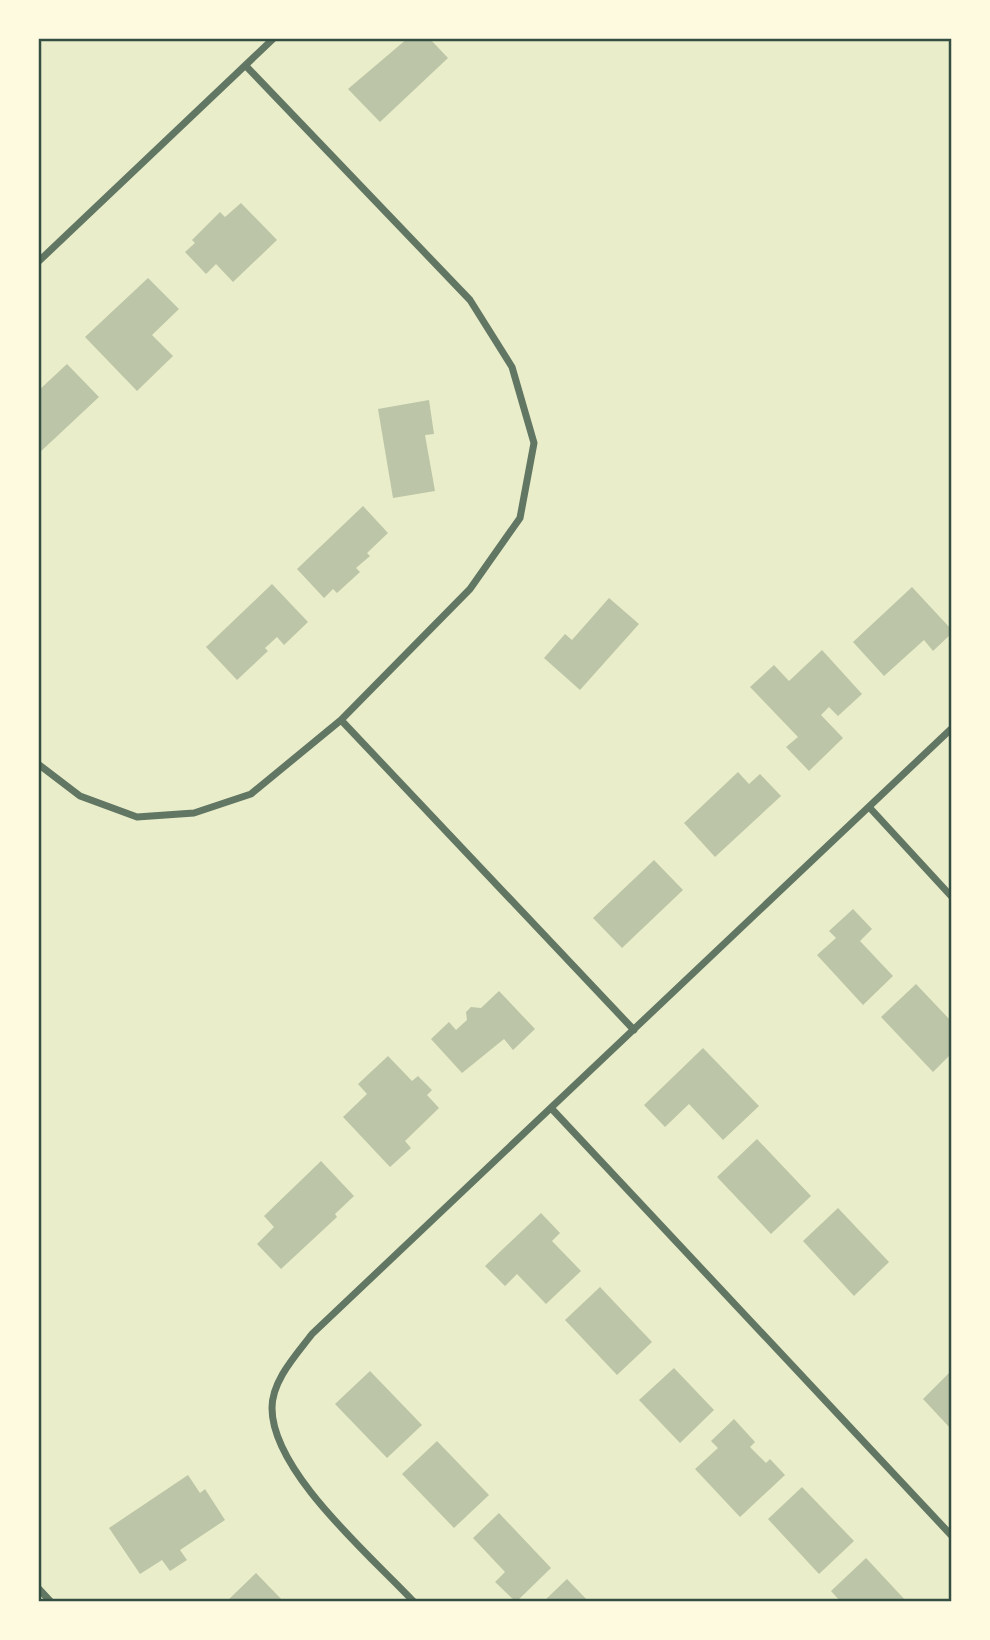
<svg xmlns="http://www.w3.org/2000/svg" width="990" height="1640" font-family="Ubuntu,sans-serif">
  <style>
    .building { fill: #bcc5a7 }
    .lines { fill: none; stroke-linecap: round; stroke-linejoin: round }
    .minor { stroke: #617663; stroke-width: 7 }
    .neatline { fill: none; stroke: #344e41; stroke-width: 2.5 }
  </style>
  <rect width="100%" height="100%" fill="#e9edc9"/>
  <path class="building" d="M408 38H429L448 58 380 122 348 89Z
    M241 203 277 240 233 282 216 264 206 274 185 252 195 243 192 240 220 212 225 217Z
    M148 278 179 309 152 335 173 356 137 391 85 337Z
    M67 364 99 397 38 454V391Z
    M429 400 434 434 425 435 435 491 393 498 378 409Z
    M363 506 388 533 367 553 370 556 356 568 360 572 337 593 333 589 324 598 297 569Z
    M272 584 308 622 284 645 277 637 265 648 268 651 237 680 206 647Z
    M912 587 951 629V634L933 651 924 640 884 676 853 642Z
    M609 598 639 624 580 690 544 658 565 634 572 640Z
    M822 650 862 694 838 716 829 707 821 715 843 738 809 771 786 747 798 737 750 687 774 665 789 681Z
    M738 772 749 784 760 774 781 796 715 857 684 823Z
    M654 860 683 890 622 948 593 918Z
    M853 909 872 929 860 941 893 976 863 1005 817 955 836 938 829 931Z
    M916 984 951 1021V1054L933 1072 881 1017Z
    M499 991 535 1029 513 1050 504 1039 462 1073 431 1039 449 1022 456 1030 467 1020 466 1012 471 1007 481 1008Z
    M703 1048 759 1106 723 1140 689 1104 665 1127 644 1105Z
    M388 1056 412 1081 418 1076 432 1090 427 1095 439 1108 405 1141 411 1148 390 1167 343 1117 367 1094 358 1084Z
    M757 1139 811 1196 771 1234 717 1177Z
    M321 1161 354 1196 335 1214 337 1217 281 1269 257 1244 274 1227 264 1216Z
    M838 1208 889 1262 854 1296 803 1241Z
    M541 1213 560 1233 552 1241 581 1271 546 1304 517 1274 505 1286 485 1266Z
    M600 1287 652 1342 617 1375 565 1320Z
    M674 1368 714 1410 680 1443 639 1400Z
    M370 1371 422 1425 387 1458 335 1404Z
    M951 1371V1429L923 1399Z
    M734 1419 755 1442 750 1447 766 1463 770 1459 785 1475 740 1517 695 1469 718 1448 711 1441Z
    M437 1441 489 1495 454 1528 402 1474Z
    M188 1475 200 1493 205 1489 225 1520 180 1550 187 1560 170 1571 162 1560 140 1574 109 1528Z
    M802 1487 854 1541 819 1574 768 1519Z
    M499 1513 551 1568 516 1602 495 1582 505 1572 473 1538Z
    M866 1558 907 1602H841L831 1591Z
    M256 1573 284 1602H226Z
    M567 1579 589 1602H543Z"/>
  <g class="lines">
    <path class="minor" d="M38 262 274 38
      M341 720 634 1030
      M38 764 80 796 137 817 194 813 251 794 341 720 470 589 520 518 534 443 512 367 470 300 246 66
      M870 808 951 896
      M551 1108 951 1535
      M38 1588 51 1602
      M414 1602C371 1556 272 1472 272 1408 272 1380 297 1354 312 1334L951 729"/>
  </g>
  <rect width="990" height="1640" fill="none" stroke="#fefae0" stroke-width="80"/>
  <rect x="40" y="40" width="910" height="1560" class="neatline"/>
</svg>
